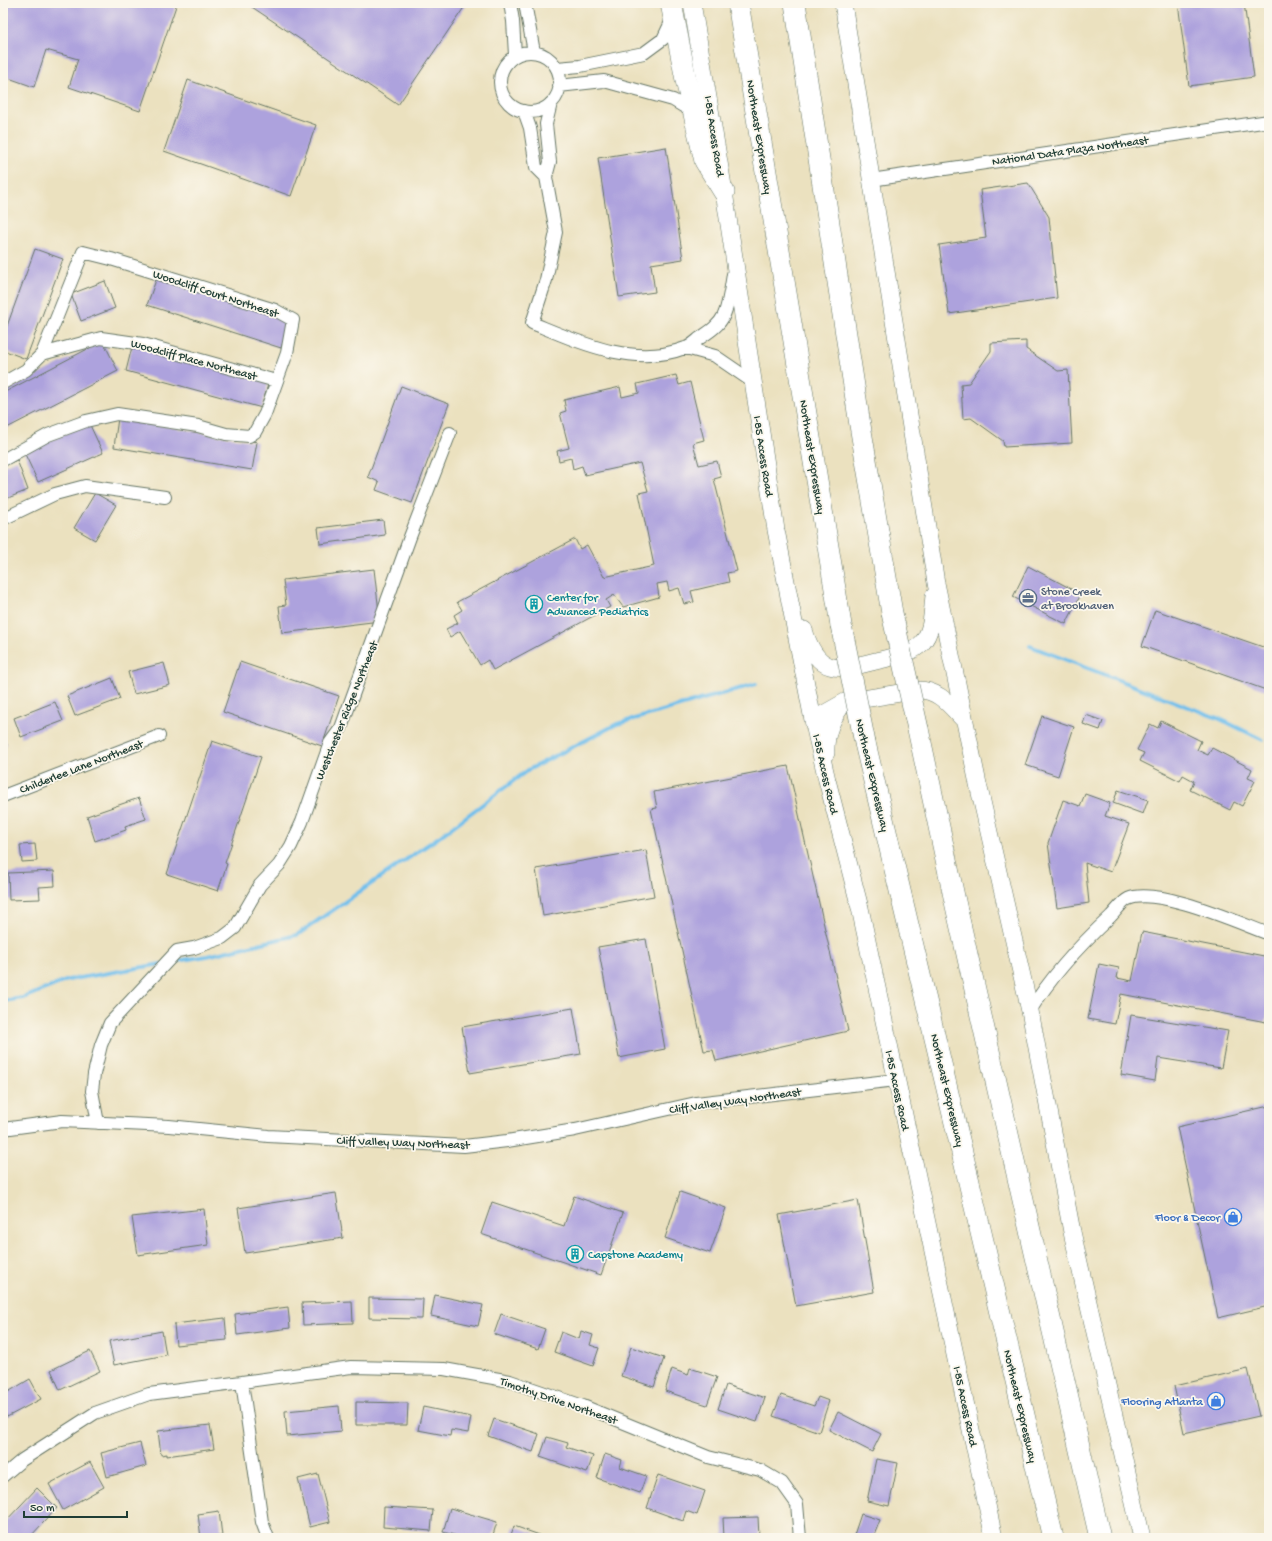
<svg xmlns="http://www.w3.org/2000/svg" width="1272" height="1541" font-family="'Gochi Hand',sans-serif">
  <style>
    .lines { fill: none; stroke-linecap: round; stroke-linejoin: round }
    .stream { stroke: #71bfec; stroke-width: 4 }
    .building { fill: #ada2dd }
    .street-casing { stroke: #667665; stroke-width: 14 }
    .secondary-casing { stroke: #667665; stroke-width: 18 }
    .highway-casing { stroke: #667665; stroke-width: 22 }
    .street { stroke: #fff; stroke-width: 12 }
    .secondary { stroke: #fff; stroke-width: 17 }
    .highway { stroke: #fff; stroke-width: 21 }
    .highway-bridge-casing { stroke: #667665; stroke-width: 22; stroke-linecap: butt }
    .highway-bridge { stroke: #fff; stroke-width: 21 }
    .labels { text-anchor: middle; stroke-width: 3.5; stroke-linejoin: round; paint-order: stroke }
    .street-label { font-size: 12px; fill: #1f3d34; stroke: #fbf7ec }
    .service-label { font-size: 12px; fill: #4e5e75; stroke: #fbf7ec; text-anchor: start }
    .culture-label { font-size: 12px; fill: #0d838f; stroke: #fbf7ec; text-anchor: start }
    .shop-label { font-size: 12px; fill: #366cbe; stroke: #fbf7ec; text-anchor: end }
  </style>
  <rect width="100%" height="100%" fill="#fbf7ec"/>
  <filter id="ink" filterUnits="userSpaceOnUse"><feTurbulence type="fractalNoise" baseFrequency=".025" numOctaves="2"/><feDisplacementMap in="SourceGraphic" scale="8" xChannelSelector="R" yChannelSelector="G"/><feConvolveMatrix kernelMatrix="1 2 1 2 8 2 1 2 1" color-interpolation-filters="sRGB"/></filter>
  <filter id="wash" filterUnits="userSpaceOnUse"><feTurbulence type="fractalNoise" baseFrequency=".012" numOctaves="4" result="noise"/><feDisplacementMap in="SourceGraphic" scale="16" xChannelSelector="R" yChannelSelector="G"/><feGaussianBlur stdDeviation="0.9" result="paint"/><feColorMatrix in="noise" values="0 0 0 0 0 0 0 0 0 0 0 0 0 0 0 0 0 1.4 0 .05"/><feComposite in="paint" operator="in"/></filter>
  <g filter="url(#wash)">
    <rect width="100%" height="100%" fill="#ebe1bf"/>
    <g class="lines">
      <path class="stream" d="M1030 646 1220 719 1263 740
        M170 962 207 956 297 935 439 837 528 770 617 724 756 684
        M3 1001 23 998 68 980 161 964"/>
    </g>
    <g id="blocks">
      <path class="building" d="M3 3H177L140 111 69 87 78 59 46 50 34 87 3 76Z
        M246 3H467L398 105Z
        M1178 3H1244L1254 77 1189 86Z
        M188 80 316 125 291 196 164 151Z
        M666 147 683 259 651 264 655 292 619 297 598 158Z
        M1028 183 1049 217 1057 298 949 314 939 245 986 238 980 190Z
        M35 249 63 259 26 359 3 350V337Z
        M157 277 290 320 281 348 147 305Z
        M105 281 115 308 81 321 71 294Z
        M103 341 118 371 3 430V393Z
        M1026 341V349L1058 371 1068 370 1072 443 1004 447 1003 441 971 418 963 419 961 384 969 383 991 351V343Z
        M133 343 269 380 262 408 126 371Z
        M676 375 679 385 690 382 704 440 693 443 699 465 717 461 721 477 714 479 737 571 727 573 729 582 691 591 694 602 684 604 679 588 669 591 667 582 657 584 659 597 623 607 614 595 606 600 610 607 493 670 488 660 480 665 460 631 450 637 446 629 458 623 454 615 462 610 457 602 575 539 580 549 587 545 604 577 654 566 639 493 648 491 640 463 585 475 582 466 573 469 571 458 559 461 557 451 569 448 560 413 566 411 564 400 620 387 622 397 639 393 637 384Z
        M401 386 449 404 412 503 376 490 379 482 368 477Z
        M118 418 257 442 252 470 114 447Z
        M89 423 103 453 38 482 24 452Z
        M17 460 28 490 3 500V466Z
        M95 493 116 505 95 540 74 528Z
        M383 520 385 535 320 544 318 528Z
        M1028 566 1081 594 1066 624 1013 597Z
        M374 569 380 621 282 633 279 606 286 605 283 580Z
        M1155 610 1269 649V680L1266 690 1142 646Z
        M240 662 339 696 322 746 223 712Z
        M164 663 170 685 134 694 128 672Z
        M112 678 120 699 75 716 67 696Z
        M55 702 63 721 21 737 14 718Z
        M1086 715 1103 721 1100 730 1083 724Z
        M1042 716 1074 727 1058 776 1025 765Z
        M1161 721 1201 741 1197 750 1208 755 1212 748 1252 769 1248 778 1255 781 1242 806 1234 802 1230 810 1190 790 1194 781 1183 775 1180 781 1140 761 1144 753 1137 750 1150 724 1158 728Z
        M3 734 7 745 3 746Z
        M212 741 261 757 225 863 227 864 218 891 167 874Z
        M788 766 848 1031 716 1061 713 1050 704 1051 651 809 657 808 654 792Z
        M1118 790 1148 800 1143 814 1113 803Z
        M1085 794 1110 803 1105 816 1129 824 1111 872 1085 863 1089 903 1057 908 1048 843 1063 800 1080 806Z
        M139 798 146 819 125 826 126 830 95 841 87 816Z
        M35 844 37 861 22 862 20 845Z
        M646 850 654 896 543 916 536 869Z
        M54 871 55 886 39 887 40 899 9 900 8 873Z
        M1142 932 1269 957V1006L1266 1022 1121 994 1115 1024 1088 1019 1099 964 1119 968 1117 978 1132 981Z
        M646 939 665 1049 619 1058 598 947Z
        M573 1008 581 1054 470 1073 462 1027Z
        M1131 1015 1228 1031 1221 1068 1158 1058 1155 1081 1121 1075Z
        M1269 1106V1306L1218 1318 1177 1127Z
        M680 1192 726 1208 710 1253 665 1238Z
        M336 1193 343 1238 245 1253 238 1208Z
        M574 1196 623 1213 601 1275 481 1234 492 1202 564 1226Z
        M858 1200 874 1292 796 1306 779 1215Z
        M204 1209 208 1245 138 1255 132 1217Z
        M435 1295 483 1305 478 1326 431 1316Z
        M369 1298 423 1299 422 1319 369 1318Z
        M352 1301 353 1323 303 1325 302 1303Z
        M288 1307 290 1328 237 1335 235 1314Z
        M501 1314 545 1329 538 1349 494 1334Z
        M225 1318 227 1340 176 1345 174 1324Z
        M162 1331 166 1355 114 1365 109 1341Z
        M581 1331 593 1335 590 1345 599 1348 593 1366 554 1352 561 1332 579 1339Z
        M631 1347 664 1358 654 1387 621 1376Z
        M90 1351 100 1371 60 1390 51 1370Z
        M690 1368 717 1377 707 1405 665 1391 672 1369 688 1375Z
        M1248 1369 1259 1416 1184 1433 1174 1386Z
        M30 1379 41 1399 7 1417 5 1413 3 1414V1395Z
        M726 1385 765 1398 757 1422 718 1409Z
        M781 1395 814 1406 818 1397 829 1401 819 1432 773 1416Z
        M356 1402 408 1403 407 1425H356Z
        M339 1406 341 1431 287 1436 285 1411Z
        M423 1407 471 1417 468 1433 451 1430 450 1436 418 1430Z
        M838 1412 881 1434 872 1452 829 1430Z
        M494 1419 539 1434 533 1452 488 1436Z
        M210 1425 214 1449 167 1456V1454L161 1455 158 1431Z
        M547 1437 568 1443 566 1447 593 1456 587 1473 540 1457Z
        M140 1443 146 1466 107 1477 101 1453Z
        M605 1454 622 1460 620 1467 646 1476 640 1493 597 1478Z
        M876 1459 898 1463 889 1506 867 1501Z
        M90 1462 104 1487 63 1510 49 1484Z
        M318 1474 330 1522 310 1527 298 1479Z
        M658 1475 705 1491 697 1515 686 1511 683 1521 647 1508Z
        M37 1488 57 1508 29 1538H8L3 1533V1524Z
        M384 1507 433 1510 431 1531 383 1527Z
        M450 1508 497 1522 492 1538H465L443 1532Z
        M219 1511 222 1536 201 1538 198 1514Z
        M861 1514 880 1520 873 1538H853Z
        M758 1517 759 1537 724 1538 723 1518Z
        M514 1526 548 1538H510Z"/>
    </g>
  </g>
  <g filter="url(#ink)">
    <use href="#blocks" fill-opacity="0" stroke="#667665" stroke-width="1"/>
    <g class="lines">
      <defs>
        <path id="street" d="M510 3 513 21 515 55
          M525 3 534 52
          M500 82a30 30 0 1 1 60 0a30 30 0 1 1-60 0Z
          M557 68 580 66 644 53 663 39 673 18
          M559 86 604 81 673 100 693 112
          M551 103 546 124 550 162 546 177 556 232 546 280 532 323C579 342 633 368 685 348 690 347 695 342 700 338 709 332 719 326 724 315 729 303 731 287 733 274
          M524 111 530 128 536 167 546 177
          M871 180 1269 121
          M686 348 715 356 753 382
          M42 354 101 338 143 344 276 381
          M3 383 26 370 42 354 83 252 111 259 275 310 293 320 287 353 265 414 255 432 249 436 226 434 198 426 117 414 86 421 48 435 3 460
          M3 519 55 494 85 486 165 497
          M3 796 159 736
          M1030 1011C1051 976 1081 944 1111 916 1116 911 1122 902 1128 899 1157 886 1239 923 1269 934
          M98 1123 92 1091 94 1074 101 1045 110 1023 177 951 194 948 222 938 235 928 260 885 279 865 291 846 302 822 330 743 341 728 410 537 450 433
          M3 1129 62 1121 169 1126 268 1136 464 1146 507 1141 575 1130 696 1103 896 1080
          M3 1476 22 1460 95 1413 149 1394 242 1382
          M268 1538 262 1522 242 1382 351 1367 444 1369 510 1381 583 1406 708 1457 760 1470 782 1483 797 1504 800 1538"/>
        <path id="secondary" d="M692 3 724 192 776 530 813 720 827 780 860 908 994 1538
          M843 3 936 583 978 784 1030 1011 1072 1232 1142 1538
          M804 630C818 678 840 670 880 660 895 656 911 654 922 643 933 631 932 611 934 596
          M813 720 845 702 918 690C940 690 950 706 965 721
          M826 753C825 734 831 719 843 704"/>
        <path id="highway" d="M671 3 686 80 705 161 724 192
          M738 3 841 625
          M795 3 860 425 892 613
          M918 729 956 906 1100 1538
          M865 743C929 1008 990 1273 1053 1538"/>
      </defs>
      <use href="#street" class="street-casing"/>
      <use href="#secondary" class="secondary-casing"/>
      <use href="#highway" class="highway-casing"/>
      <use href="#street" class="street"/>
      <use href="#secondary" class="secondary"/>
      <use href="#highway" class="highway"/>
      <defs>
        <path id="highway-bridge" d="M892 613 918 729
          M841 625 865 743"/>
      </defs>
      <use href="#highway-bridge" class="highway-bridge-casing"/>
      <use href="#highway-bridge" class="highway-bridge"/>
    </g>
  </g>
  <defs>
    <symbol id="office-ring" viewBox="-11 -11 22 22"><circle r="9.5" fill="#fbf7ec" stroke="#5c6f8a" stroke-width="1.5"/><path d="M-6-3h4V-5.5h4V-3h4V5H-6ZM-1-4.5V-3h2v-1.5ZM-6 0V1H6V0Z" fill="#5c6f8a"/></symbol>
    <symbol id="building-ring" viewBox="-11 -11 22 22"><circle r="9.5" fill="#fbf7ec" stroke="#0f9aa8" stroke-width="1.5"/><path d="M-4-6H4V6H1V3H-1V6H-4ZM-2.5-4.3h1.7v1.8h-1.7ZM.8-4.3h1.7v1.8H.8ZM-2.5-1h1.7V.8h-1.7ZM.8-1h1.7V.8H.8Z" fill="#0f9aa8"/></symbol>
    <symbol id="shop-ring" viewBox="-11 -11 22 22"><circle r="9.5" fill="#fbf7ec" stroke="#3f7fe0" stroke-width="1.5"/><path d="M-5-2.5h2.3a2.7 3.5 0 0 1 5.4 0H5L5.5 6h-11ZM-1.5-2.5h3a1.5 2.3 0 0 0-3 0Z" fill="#3f7fe0"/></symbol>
  </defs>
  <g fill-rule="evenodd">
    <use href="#office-ring" x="1018" y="588" width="20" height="20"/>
    <use href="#building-ring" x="524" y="594" width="20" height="20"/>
    <use href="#shop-ring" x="1223" y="1207" width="20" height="20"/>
    <use href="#building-ring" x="565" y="1244" width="20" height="20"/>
    <use href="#shop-ring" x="1206" y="1391" width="20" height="20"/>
  </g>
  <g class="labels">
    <g class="street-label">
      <text transform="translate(715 136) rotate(81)" y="4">I-85 Access Road</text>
      <text transform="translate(760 137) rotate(81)" y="4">Northeast Expressway</text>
      <text transform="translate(1070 150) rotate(-8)" y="4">National Data Plaza Northeast</text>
      <text transform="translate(216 293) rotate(18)" y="4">Woodcliff Court Northeast</text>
      <text transform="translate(194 359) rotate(15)" y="4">Woodcliff Place Northeast</text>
      <text transform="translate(764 456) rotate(81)" y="4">I-85 Access Road</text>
      <text transform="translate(813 457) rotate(81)" y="4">Northeast Expressway</text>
      <text transform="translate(346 710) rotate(-68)" y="4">Westchester Ridge Northeast</text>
      <text transform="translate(81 766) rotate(-21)" y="4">Childerlee Lane Northeast</text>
      <text transform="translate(826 774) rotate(77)" y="4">I-85 Access Road</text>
      <text transform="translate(873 775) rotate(77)" y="4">Northeast Expressway</text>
      <text transform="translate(898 1090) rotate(78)" y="4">I-85 Access Road</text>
      <text transform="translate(948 1090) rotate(77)" y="4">Northeast Expressway</text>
      <text transform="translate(735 1100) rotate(-8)" y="4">Cliff Valley Way Northeast</text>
      <text transform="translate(403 1142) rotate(2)" y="4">Cliff Valley Way Northeast</text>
      <text transform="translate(559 1400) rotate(19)" y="4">Timothy Drive Northeast</text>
      <text transform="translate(966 1406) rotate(78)" y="4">I-85 Access Road</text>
      <text transform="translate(1021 1406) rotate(77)" y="4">Northeast Expressway</text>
    </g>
    <g class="service-label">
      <text x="1041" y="595">Stone Creek<tspan x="1041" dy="14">at Brookhaven</tspan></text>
    </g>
    <g class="culture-label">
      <text x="547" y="601">Center for<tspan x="547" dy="14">Advanced Pediatrics</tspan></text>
      <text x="588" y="1258">Capstone Academy</text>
    </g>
    <g class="shop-label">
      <text x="1220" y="1221">Floor &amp; Decor</text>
      <text x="1203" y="1405">Flooring Atlanta</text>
    </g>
  </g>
  <rect width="1272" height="1541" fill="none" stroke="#fbf7ec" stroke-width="16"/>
  <path d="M24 1511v6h103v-6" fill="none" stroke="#1f3d34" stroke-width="2"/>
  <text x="30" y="1511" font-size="12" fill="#1f3d34" stroke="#fbf7ec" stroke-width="3" paint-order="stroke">50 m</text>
</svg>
